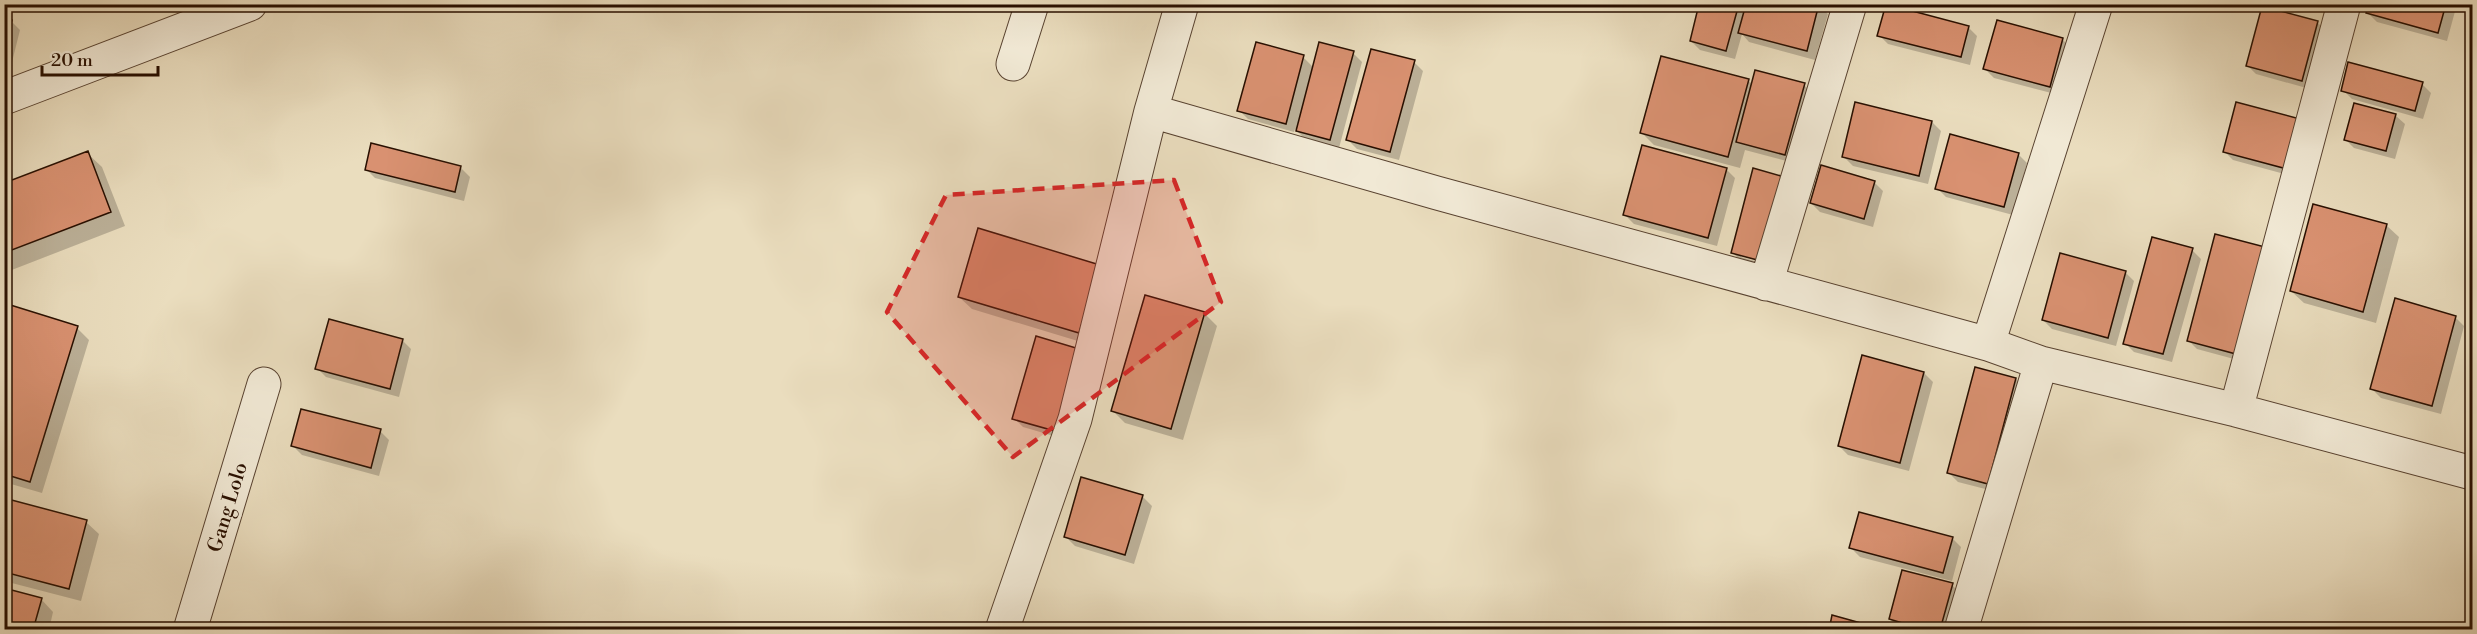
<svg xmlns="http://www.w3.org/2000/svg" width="2477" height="634" font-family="'Libre Bodoni',serif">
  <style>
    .shadow { fill: #0003; fill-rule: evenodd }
    .building { fill: #d99171; stroke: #280f00; stroke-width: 1.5 }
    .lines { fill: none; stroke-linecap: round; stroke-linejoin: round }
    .minor-casing { stroke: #584230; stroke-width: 35 }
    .minor { stroke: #f1e9d5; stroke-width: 33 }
    .marked { fill: #d62828; fill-opacity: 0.2; stroke: #d62828; stroke-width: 4.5; stroke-dasharray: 12 8; stroke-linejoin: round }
    .labels { text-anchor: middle; stroke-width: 6; stroke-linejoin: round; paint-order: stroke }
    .street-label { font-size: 20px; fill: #280f00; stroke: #f1e9d5 }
  </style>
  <rect width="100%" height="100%" fill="#eaddbe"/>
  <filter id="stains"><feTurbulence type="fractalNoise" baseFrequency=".00333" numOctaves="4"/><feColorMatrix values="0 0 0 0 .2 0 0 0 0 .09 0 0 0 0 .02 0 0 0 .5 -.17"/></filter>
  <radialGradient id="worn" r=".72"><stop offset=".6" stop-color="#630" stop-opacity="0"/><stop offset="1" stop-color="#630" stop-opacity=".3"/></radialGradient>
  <path class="shadow" d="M128 4H151L149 11Z
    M1701 4H1818L1828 14 1815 60 1749 42 1742 34 1735 59 1700 50 1691 41Z
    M2370 4H2457L2447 41 2377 22 2368 13Z
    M4 20 11 21 20 30 4 94Z
    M2317 22 2326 31 2310 89 2256 74 2247 65Z
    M1968 27 1977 36 1970 65 1888 44 1879 35Z
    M2062 39 2071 48 2059 95 1994 78 1985 69Z
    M1353 53 1362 62 1339 148 1306 140 1295 129 1294 132 1248 119 1239 110 1303 57 1314 68Z
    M1414 62 1423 71 1399 160 1357 149 1348 140Z
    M1748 80 1753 85H1804L1813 94 1794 163 1745 150 1740 168 1654 145 1642 133Z
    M2422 84 2431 93 2423 119 2352 99 2343 90Z
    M2355 105 2396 116 2405 124 2395 159 2354 148 2345 139Z
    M1932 122 1941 131 1928 184 1853 166 1844 157Z
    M2308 130 2295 177 2233 160 2224 151Z
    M87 153 102 167 125 226 4 273V185Z
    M2018 154 2027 163 2013 215 1946 197 1937 188Z
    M461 168 470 177 464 201 375 178 366 169Z
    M1726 169 1735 178 1717 246 1634 224 1625 215Z
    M1787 179 1774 270 1741 261 1732 252ZM1741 254 1773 263 1772 266 1741 257Z
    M1874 182 1883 191 1873 227 1820 212 1811 203Z
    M2386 225 2399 237 2376 323 2304 303 2291 291Z
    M2216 236 2245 362 2197 349 2188 340Z
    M2192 250 2201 259 2172 362 2134 352 2125 343Z
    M1099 266 1091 345 972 309 959 297Z
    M2125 272 2134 281 2116 346 2052 329 2043 320Z
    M4 305 77 328 89 340 42 493 4 482Z
    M1204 313 1217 326 1183 440 1125 423 1113 411Z
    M2455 317 2464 326 2441 414 2381 398 2372 389Z
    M402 340 411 349 399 397 326 377 317 368Z
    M1095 361 1071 441 1023 427 1014 418Z
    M1924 373 1933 382 1909 471 1848 455 1839 446Z
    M2016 379 2025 388 1997 492 1958 482 1949 473Z
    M380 431 389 440 379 476 302 455 293 446Z
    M1082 479 1143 497 1152 506 1134 564 1075 546 1066 537Z
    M4 500 86 522 99 534 81 601 4 581Z
    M1952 538 1961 547 1952 581 1860 557 1851 548Z
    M1952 585 1961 594 1951 630H1906L1899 628 1890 619Z
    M41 599 53 612 49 630H4Z"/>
  <path class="building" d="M1699 4H1739L1726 51 1690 41Z
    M1746 4H1819L1807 51 1738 33Z
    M1886 4 1969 26 1961 57 1877 36Z
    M2369 4H2446L2438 33 2366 13Z
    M2262 6 2318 21 2302 81 2246 66Z
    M4 18 12 20 4 50Z
    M1997 20 2063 38 2050 87 1983 69Z
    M1256 42 1304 55 1286 124 1237 111Z
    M1319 42 1354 51 1330 140 1296 131Z
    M1371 49 1415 60 1390 152 1346 140Z
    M1661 56 1749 79 1728 157 1640 133Z
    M2348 62 2423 82 2415 111 2341 91Z
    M1755 70 1805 83 1785 155 1736 142Z
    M1855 102 1932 121 1919 176 1842 157Z
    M2236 102 2300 119 2287 169 2223 152Z
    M2354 103 2396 114 2386 151 2344 140Z
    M1950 134 2019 153 2004 207 1935 189Z
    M371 143 461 166 455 192 365 170Z
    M1642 145 1727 168 1708 238 1623 215Z
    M88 151 111 212 4 253V183Z
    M1821 165 1875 181 1864 219 1810 203Z
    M1753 168 1788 178 1765 262 1731 253Z
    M2313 204 2387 224 2363 312 2290 291Z
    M978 228 1100 265 1079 333 958 297Z
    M2215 234 2265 247 2236 354 2187 341Z
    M2152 237 2193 248 2163 354 2123 344Z
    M2060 253 2126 271 2108 338 2042 320Z
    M1145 295 1205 312 1171 429 1111 411Z
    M2395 298 2456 316 2432 406 2370 389Z
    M4 303 78 326 30 482 4 474Z
    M329 319 403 339 390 389 315 369Z
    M1036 336 1086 351 1062 433 1012 419Z
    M1862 355 1924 372 1900 463 1838 446Z
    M1975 367 2016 378 1988 484 1947 473Z
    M301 409 381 429 371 468 291 446Z
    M1081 477 1143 495 1125 555 1064 537Z
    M4 498 87 520 69 589 4 572Z
    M1859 512 1953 537 1943 573 1849 548Z
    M1902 570 1953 583 1940 630H1926L1889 619Z
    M4 588 42 598 33 630H4Z
    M1832 615 1886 630H1829Z"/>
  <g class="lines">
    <defs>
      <path id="minor" d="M1013 64 1032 4
        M4 98 250 4
        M1151 111 1437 193 1988 344 2041 363 2236 410 2472 473
        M1766 284 1850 4
        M1988 344 2096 4
        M2236 410 2344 4
        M190 630 264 384
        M1002 630 1075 419 1151 111 1182 4
        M1961 630 2041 363"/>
    </defs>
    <use href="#minor" class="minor-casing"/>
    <use href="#minor" class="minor"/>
  </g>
  <path class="marked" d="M1174 180 1221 302 1013 457 887 312 946 195Z"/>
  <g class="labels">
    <g class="street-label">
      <text transform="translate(227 507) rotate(-73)" y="7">Gang Lolo</text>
    </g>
  </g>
  <rect width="2477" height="634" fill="none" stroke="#eaddbe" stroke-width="24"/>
  <rect x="6" y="6" width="2465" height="622" fill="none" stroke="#280f00" stroke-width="3"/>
  <rect x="12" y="12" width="2453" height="610" fill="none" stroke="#280f00" stroke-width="1.5"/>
  <path d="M42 66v9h116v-9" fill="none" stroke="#280f00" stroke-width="3"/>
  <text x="51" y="66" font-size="18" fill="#280f00" stroke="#f1e9d5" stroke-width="4.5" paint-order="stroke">20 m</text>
  <rect width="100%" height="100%" filter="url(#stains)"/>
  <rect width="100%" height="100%" fill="url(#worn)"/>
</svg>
